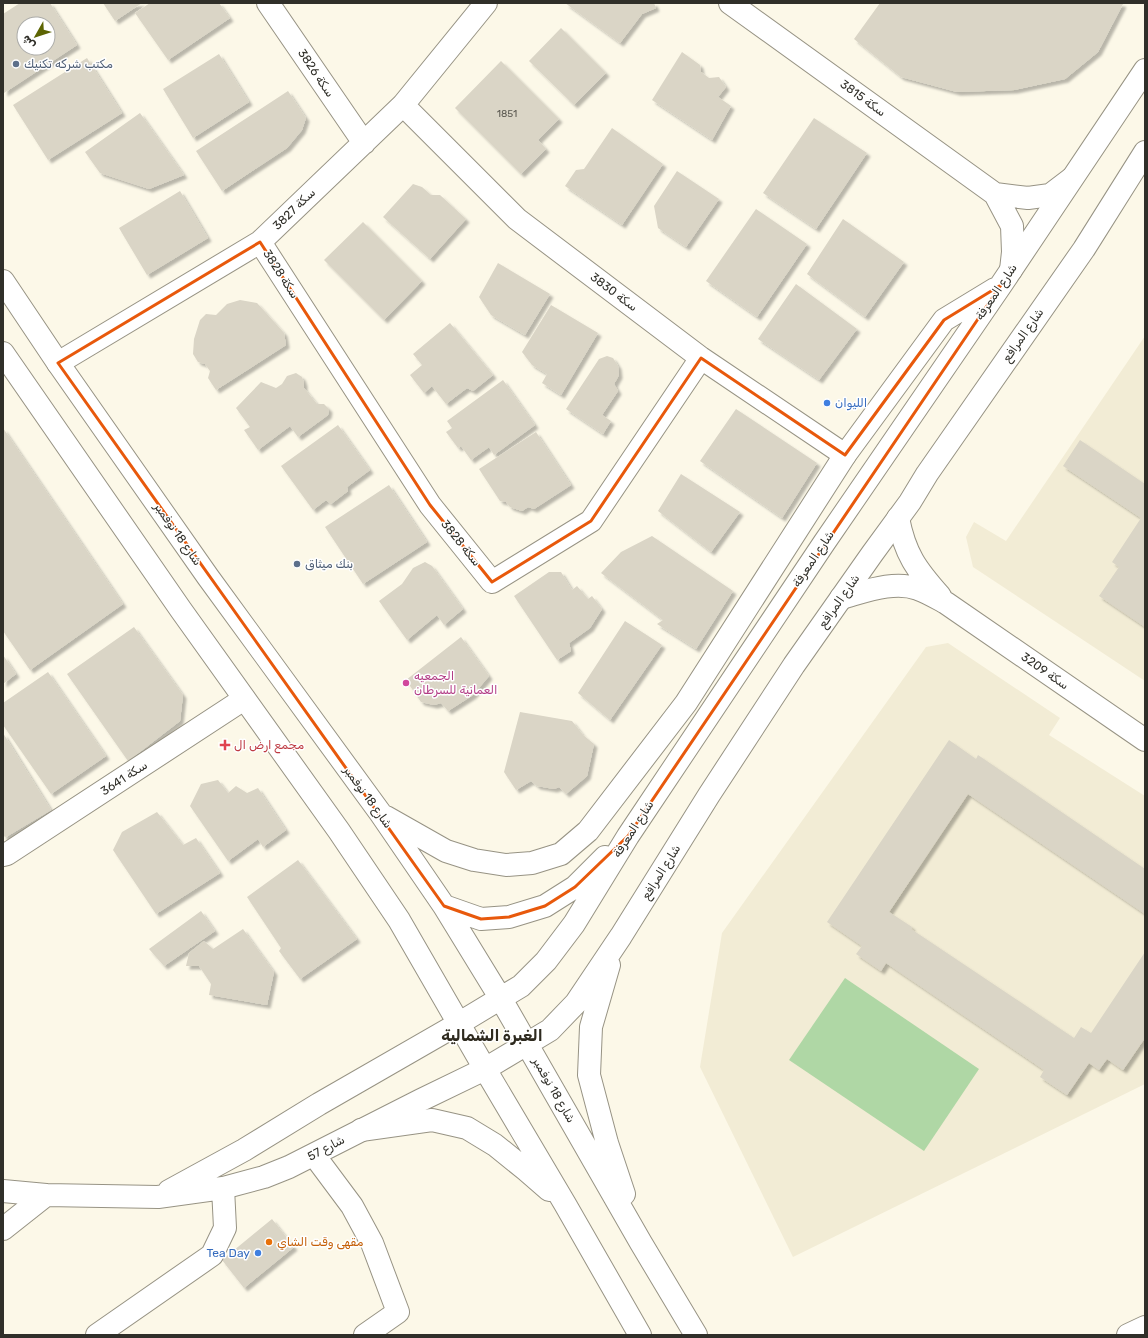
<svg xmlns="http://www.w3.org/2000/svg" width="1148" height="1338" font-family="Rubik,Vazirmatn,sans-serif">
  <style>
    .built { fill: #f2ecd5 }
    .green { fill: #afd7a5 }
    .building { fill: #dad5c6; fill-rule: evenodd; filter: url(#shadow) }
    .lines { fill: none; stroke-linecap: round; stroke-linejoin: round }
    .minor-casing { stroke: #979384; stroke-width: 24 }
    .major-casing { stroke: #979384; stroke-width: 24 }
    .minor { stroke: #fff; stroke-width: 22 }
    .major { stroke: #fff; stroke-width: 22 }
    .marked { fill: none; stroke: #e8590c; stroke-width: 3; stroke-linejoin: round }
    .service-dot { fill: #5c6f8a; stroke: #fff; stroke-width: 1.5 }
    .shop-dot { fill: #3f7fe0; stroke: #fff; stroke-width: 1.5 }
    .hotel-dot { fill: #d1479c; stroke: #fff; stroke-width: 1.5 }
    .health-dot { fill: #e0444e; stroke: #fff; stroke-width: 1.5 }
    .food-dot { fill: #e8710a; stroke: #fff; stroke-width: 1.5 }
    .labels { text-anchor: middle; stroke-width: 3; stroke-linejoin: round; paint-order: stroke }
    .number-label { font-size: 10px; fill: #5a5850 }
    .service-label { font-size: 12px; fill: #4e5e75; stroke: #fff; text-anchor: start }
    .street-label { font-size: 12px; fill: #302f29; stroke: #fff }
    .shop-label { font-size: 12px; fill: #366cbe; stroke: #fff; text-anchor: start }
    .hotel-label { font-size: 12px; fill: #b23c85; stroke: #fff; text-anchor: start }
    .health-label { font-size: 12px; fill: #be3a42; stroke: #fff; text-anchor: start }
    .food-label { font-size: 12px; fill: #c56008; stroke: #fff; text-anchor: start }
    .district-label { font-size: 16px; font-weight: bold; fill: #2e2a1f; stroke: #fff }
  </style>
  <defs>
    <filter id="shadow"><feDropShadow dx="3.5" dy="3.5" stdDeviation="1" flood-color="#0004"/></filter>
  </defs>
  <rect width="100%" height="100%" fill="#fcf8e8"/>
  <path class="built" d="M1145 336V681L973 567 966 537 974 522 1006 541Z
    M948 643 1060 718 1049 735 1145 796V1084L793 1257 700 1067 722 933 926 647Z"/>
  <path class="green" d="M845 978 979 1069 924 1151 789 1060Z"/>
  <path class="building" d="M20 3H50L77 45 4 93 3 14ZM24 24H48V48H24Z
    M103 3H142L115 21Z
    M150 3H219L230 18 168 60 135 13Z
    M565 3H654L656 8 642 14 620 43Z
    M880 3H1121L1123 4 1098 52 1065 79 1014 90 957 92 901 77 854 39Z
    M561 28 606 73 574 105 529 61Z
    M682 52 700 65 701 72 709 78 719 77 726 87 718 97 731 106 712 140 652 100Z
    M219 54 249 102 193 138 163 89Z
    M87 58 122 113 48 160 13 105Z
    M501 61 559 119 538 140 546 149 521 174 455 108Z
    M288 91 306 118 302 130 287 148 222 191 196 151Z
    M140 113 184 175 149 189 100 173 85 152Z
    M814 118 867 153 816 229 763 193Z
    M612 128 663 164 622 225 565 186 576 170 584 169Z
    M677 171 719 199 686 247 658 228 654 206Z
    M413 184 422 187 431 195H440L466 219 430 259 383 217Z
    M180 191 208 238 147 275 119 228Z
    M756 209 807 244 757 317 706 281Z
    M843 219 904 262 865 317 807 274Z
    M363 222 422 281 384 320 324 260Z
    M498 263 550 294 525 335 491 315 479 297Z
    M796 284 857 329 819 380 758 339Z
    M240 300 257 303 284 333 286 345 216 390 208 378 210 371 205 364 198 362 193 354 194 339 200 320 206 314 216 315 227 304Z
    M551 305 598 333 561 395 542 383 547 374 532 365 522 352Z
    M450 323 493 375 473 391 467 388 446 404 432 386 424 393 410 375 422 365 413 354Z
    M607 356 613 358 618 366 619 375 614 384 618 391 602 415 611 421 603 434 566 409 599 359Z
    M296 373 302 377 304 383V388L317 404H324L329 409 328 415 298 437 290 426 258 450 244 430 250 427 236 408 261 382 276 388 282 384 287 376Z
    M503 380 535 425 494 455 489 447 471 460 461 446 458 448 446 432 452 428 447 421Z
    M736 409 817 463 782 518 700 461Z
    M338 425 370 470 347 487 348 491 331 504 326 500 313 510 281 466Z
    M3 428 123 604 30 670 3 631Z
    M536 432 571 485 534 509 528 507 522 511 510 507 506 502 500 501 479 469Z
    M1080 440 1145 484V627L1099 596 1119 567 1112 562 1141 518 1063 466Z
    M681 474 740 512 711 552 658 511Z
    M389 485 427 542 363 584 325 527Z
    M652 536 733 591 696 649 657 624 663 620 601 573 621 552Z
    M425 562 432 566 463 609 444 625 437 615 407 640 379 601 402 584 413 568Z
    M549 572H561L572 590 577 586 588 599 592 596 602 609 590 628 569 643 571 651 557 660 514 596Z
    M625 621 662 645 610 720 578 693Z
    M134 627 183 695 180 721 128 761 67 674Z
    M461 637 489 676 473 695 448 711 441 703 434 705 421 702 406 680Z
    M3 655 16 674 3 684Z
    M48 672 106 756 51 794 3 725V703Z
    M520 712 572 721 583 735 594 744 587 776 566 794 559 787 554 789 537 786 531 781 516 790 504 772Z
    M3 733 51 810 6 837 3 836Z
    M949 740 976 759 978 755 1145 869V914L968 794 889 912 912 927 911 929 1074 1038 1081 1027 1091 1033 1145 952V1038L1123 1070 1107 1059 1099 1070 1089 1063 1067 1095 1040 1077 1044 1070 886 963 881 971 856 954 862 946 827 922Z
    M218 780 228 793 236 786 247 793 258 788 286 830 263 847 258 839 228 861 190 806 201 784Z
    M157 812 183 845 196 838 220 873 156 914 113 850 122 832Z
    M298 860 357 939 300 979 279 951 281 948 247 897Z
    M201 911 215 931 164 966 149 949Z
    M243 929 274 972 267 1005 209 995 211 984 199 966H186L189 953 204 941 213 949Z
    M272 1219 294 1247 244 1288 222 1260Z"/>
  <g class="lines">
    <defs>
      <path id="minor" d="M268 3 364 143
        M730 3 995 194 1028 198 1050 195 1071 179
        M403 105 517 219 701 358 845 455
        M995 194 1012 226 1013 252 1011 270
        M260 242 430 505 492 582 591 521 701 358
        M58 363 260 242 403 105 486 3
        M898 518C905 554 916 569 940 596
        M841 598C864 592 894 580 918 589 927 592 937 598 946 603L1145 740
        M3 855 7 854 244 699
        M314 1155 352 1206 372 1243 398 1312 365 1335
        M3 1191 46 1195 158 1197 223 1188 264 1177 289 1167 421 1100 485 1069
        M169 1191 244 1150 319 1104 458 1024
        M3 1229 46 1195
        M97 1335 212 1255 225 1228 223 1188
        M1128 1335 1145 1327"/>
      <path id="major" d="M3 281 58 363 208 577 381 814 444 906 501 999 641 1243 696 1335
        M3 353 181 610 339 831 399 920 485 1069 565 1204 640 1335
        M386 817 446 851 474 860 506 865 532 863 561 854 588 831 686 703 845 455 944 320 995 289
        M444 906 481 919 509 917 545 906 575 887 605 857
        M609 965 591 1027 589 1075 607 1143 624 1194
        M458 1024 521 986 546 961 574 924 628 836 824 543 1001 285 1145 70
        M485 1069 550 1030 576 1003 621 936 709 795 794 665 872 554 910 502 927 474 1084 249 1145 152
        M361 1130 432 1120 467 1128 495 1145 526 1170 549 1190"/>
    </defs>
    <use href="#minor" class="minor-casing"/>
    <use href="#major" class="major-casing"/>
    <use href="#minor" class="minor"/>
    <use href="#major" class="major"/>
  </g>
  <path class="marked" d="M260 242 430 505 492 582 591 521 701 358 845 455 944 320 1001 285 628 836 575 887 545 906 509 917 481 919 444 906 58 363Z"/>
  <g class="service-dot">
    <circle cx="16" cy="64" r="4"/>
    <circle cx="297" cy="564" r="4"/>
  </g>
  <g class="shop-dot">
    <circle cx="827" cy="403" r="4"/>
    <circle cx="258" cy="1253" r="4"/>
  </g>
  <circle class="hotel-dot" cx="406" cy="683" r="4"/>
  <path class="health-dot" d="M223 739h4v4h4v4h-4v4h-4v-4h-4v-4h4z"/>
  <circle class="food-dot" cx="269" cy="1242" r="4"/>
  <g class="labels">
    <g class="number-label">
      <text x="507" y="117">1851</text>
    </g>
    <g class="service-label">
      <text x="24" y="68">مكتب شركه تكنيك</text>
      <text x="305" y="568">بنك ميثاق</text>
    </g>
    <g class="street-label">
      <text transform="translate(316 73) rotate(56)" y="4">سكة 3826</text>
      <text transform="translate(863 98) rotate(36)" y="4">سكة 3815</text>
      <text transform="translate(294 209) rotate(-44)" y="4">سكة 3827</text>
      <text transform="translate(281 274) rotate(57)" y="4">سكة 3828</text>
      <text transform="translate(614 292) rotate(37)" y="4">سكة 3830</text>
      <text transform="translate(996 292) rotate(-56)" y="4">شارع المعرفة</text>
      <text transform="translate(1023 335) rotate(-55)" y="4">شارع المرافع</text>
      <text transform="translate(178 534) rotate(55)" y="4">شارع 18 نوفمبر</text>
      <text transform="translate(461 543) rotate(51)" y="4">سكة 3828</text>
      <text transform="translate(813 559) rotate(-56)" y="4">شارع المعرفة</text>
      <text transform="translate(839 601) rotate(-55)" y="4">شارع المرافع</text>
      <text transform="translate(1045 671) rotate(35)" y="4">سكة 3209</text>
      <text transform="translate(124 778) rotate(-33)" y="4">سكة 3641</text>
      <text transform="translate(368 797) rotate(54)" y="4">شارع 18 نوفمبر</text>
      <text transform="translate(633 829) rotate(-57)" y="4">شارع المعرفة</text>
      <text transform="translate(661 872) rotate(-58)" y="4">شارع المرافع</text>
      <text transform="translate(554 1090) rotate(60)" y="4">شارع 18 نوفمبر</text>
      <text transform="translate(326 1148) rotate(-28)" y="4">شارع 57</text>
    </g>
    <g class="shop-label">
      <text x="835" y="407">الليوان</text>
      <text x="250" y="1257" text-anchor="end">Tea Day</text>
    </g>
    <g class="hotel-label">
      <text x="414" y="680">الجمعيه<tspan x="414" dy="14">العمانية للسرطان</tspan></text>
    </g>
    <g class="health-label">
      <text x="234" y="749">مجمع ارض ال</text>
    </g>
    <g class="food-label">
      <text x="277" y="1246">مقهى وقت الشاي</text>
    </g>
    <g class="district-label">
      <text x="492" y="1041">الغبرة الشمالية</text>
    </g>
  </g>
  <rect width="1148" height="1338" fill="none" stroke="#302f29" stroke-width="8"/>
  <g transform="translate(36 36) rotate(231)"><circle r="19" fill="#ffffff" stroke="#acaca9"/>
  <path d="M0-3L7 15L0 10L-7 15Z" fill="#5c6403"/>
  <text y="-6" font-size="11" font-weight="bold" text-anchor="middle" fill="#302f29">ش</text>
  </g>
</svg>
